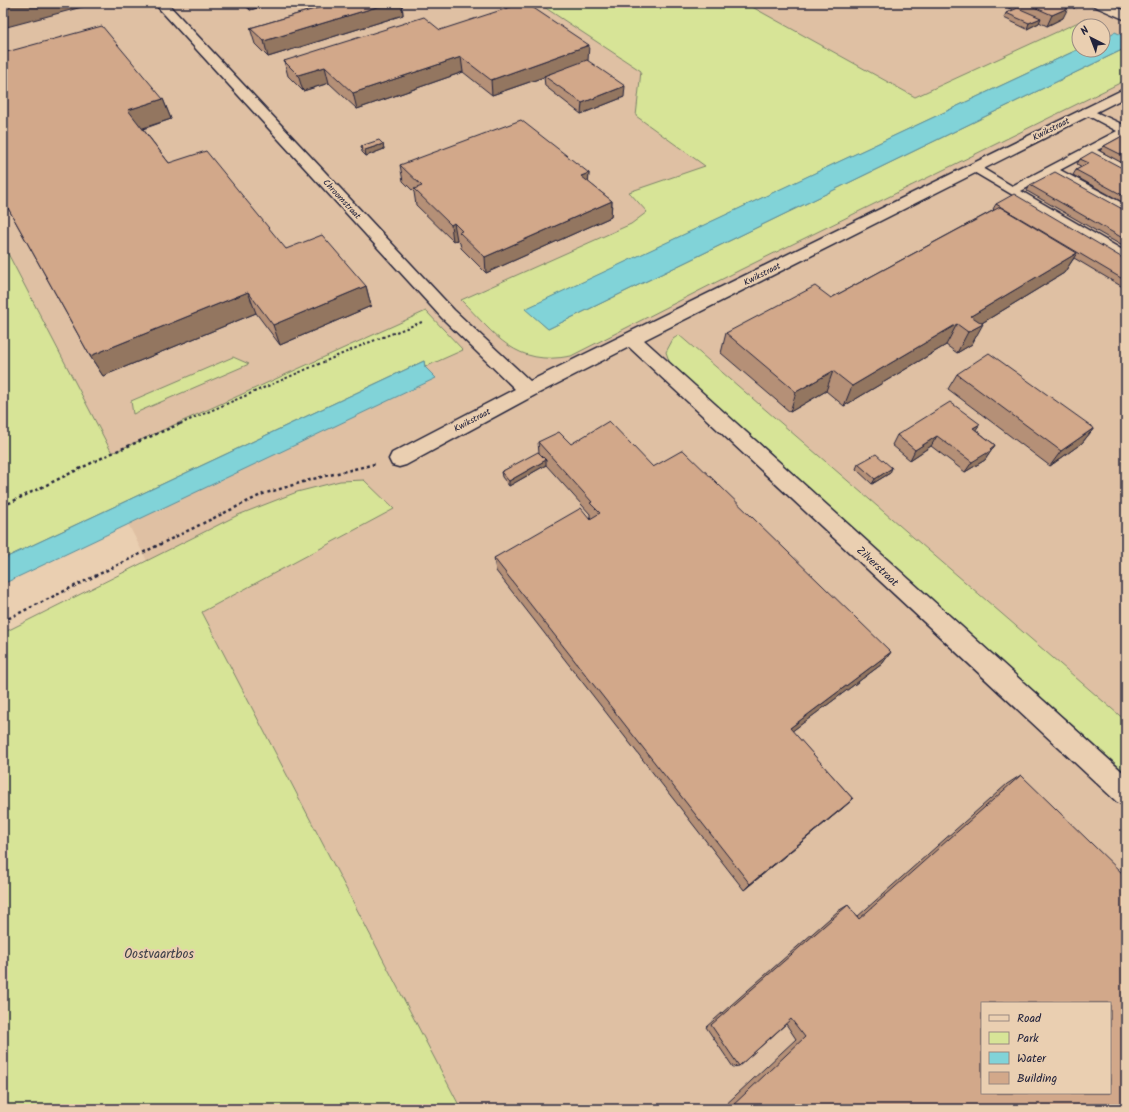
<svg xmlns="http://www.w3.org/2000/svg" width="1129" height="1112" font-family="Kalam,sans-serif">
  <style>
    .built { fill: #dfc0a3; fill-rule: evenodd }
    .green { fill: #d7e497; stroke: #7c8369 }
    .water { fill: #81d3d8; stroke: #5b8c99 }
    .lines { fill: none; stroke-linecap: round; stroke-linejoin: round }
    .service-casing { stroke: #22223b; stroke-width: 3 }
    .minor-casing { stroke: #22223b; stroke-width: 3 }
    .secondary-casing { stroke: #22223b; stroke-width: 3 }
    .path-far2 { stroke: #22223b; stroke-width: 1.5; stroke-dasharray: 2 2; stroke-linecap: butt }
    .path-far1 { stroke: #22223b; stroke-width: 2; stroke-dasharray: 2.5 2.5; stroke-linecap: butt }
    .path { stroke: #22223b; stroke-width: 2.5; stroke-dasharray: 3 3; stroke-linecap: butt }
    .service { fill: #eacfb1; fill-rule: evenodd }
    .minor { fill: #eacfb1; fill-rule: evenodd }
    .secondary { fill: #eacfb1; fill-rule: evenodd }
    .wall { fill: #b59077; stroke: #22223b }
    .shaded-wall { fill: #937661; stroke: #22223b }
    .building { fill: #d2a88a; stroke: #22223b; fill-rule: evenodd }
    .labels { text-anchor: middle; stroke-width: 4; stroke-linejoin: round; paint-order: stroke }
    .far-street-label { font-size: 9px; fill: #22223b; stroke: #eacfb1 }
    .street-label { font-size: 11px; fill: #22223b; stroke: #eacfb1 }
    .near-park-label { font-size: 13px; fill: #3d3f49; stroke: #eacfb1 }
  </style>
  <rect width="100%" height="100%" fill="#eacfb1"/>
  <filter id="ink" filterUnits="userSpaceOnUse"><feTurbulence type="fractalNoise" baseFrequency=".025" numOctaves="2"/><feDisplacementMap in="SourceGraphic" scale="8" xChannelSelector="R" yChannelSelector="G"/><feConvolveMatrix kernelMatrix="1 2 1 2 8 2 1 2 1" color-interpolation-filters="sRGB"/></filter>
  <g filter="url(#ink)">
    <path class="built" d="M3 3H1126V1109H426L3 278ZM1079 26H1103V50H1079ZM982 1003H1110V1093H982Z"/>
    <path class="green" d="M538 3H745L915 97 1085 19 1102 26H1079V49L526 309 548 329 1126 48V80L740 270 571 356C515 367 496 335 461 300L631 224 647 212 629 192 705 166 636 116 641 71Z
      M3 244 112 453 426 311 463 350 425 367 424 361 3 559Z
      M679 335 1126 721V773L794 477 772 454 670 364 666 352 673 339Z
      M233 357 249 364 133 414 131 401Z
      M364 480 394 509 202 612 461 1109H3V633L238 515 297 492 340 481Z"/>
    <path class="water" d="M1115 32 1126 37V48L548 329 525 309 1079 49 1103 50V38Z
      M424 361 425 367 436 378 3 584V559Z"/>
    <g class="lines">
      <defs>
        <path id="service" d="M1087 108 1126 126V136L1097 150 1126 165V174L1088 155 1060 170 1126 205V214L1051 175 1021 191 1126 252V262L967 168 973 164 977 165 1012 186 1117 131 1083 113 1081 111 1083 109Z"/>
        <path id="minor" d="M154 3H167L454 310 530 381 1126 88V97L644 340 1126 775V806L1117 802 629 347 535 395 406 465 399 467 392 465 389 459 392 453 515 389 442 318Z"/>
        <path id="secondary" d="M1092 3H1108L1126 11V20L1094 6Z"/>
      </defs>
      <use href="#service" class="service-casing"/>
      <use href="#minor" class="minor-casing"/>
      <use href="#secondary" class="secondary-casing"/>
      <path class="path-far2" d="M1062 3 1077 9"/>
      <path class="path-far1" d="M180 424 365 344 422 322"/>
      <path class="path" d="M3 506 112 453 182 423
        M3 621 263 494 313 479 375 464"/>
      <use href="#service" class="service"/>
      <use href="#minor" class="minor"/>
      <use href="#secondary" class="secondary"/>
    </g>
    <path class="wall" d="M242 3H274L250 10Z
      M335 3H402L403 15 268 57 255 44 250 28Z
      M997 3H1060V4L1063 18 1047 26 1039 22V23L1027 29 1004 18 1006 13 1013 10Z
      M440 30 588 61 624 97 581 114 545 86 544 77 492 95 463 72 357 109 329 83 303 91 288 76 284 61Z
      M163 99 171 119 143 129 169 163 286 249 366 286 371 306 280 345 256 313 103 376 90 356 3 199Z
      M1126 134V165L1100 151 1104 146Z
      M383 144 384 149 366 156 362 152 361 146Z
      M1080 159 1126 170V204L1073 175 1076 170 1082 167 1077 164Z
      M400 165 589 173 588 182 612 201 611 217 486 273 461 248 460 243 457 240 453 241 416 205 414 192 403 181Z
      M1030 185 1126 211V248L1027 191Z
      M996 204 1126 260V289L1074 258 1064 273 982 323 972 344 957 353 946 345 844 406 826 391 790 412 721 353 726 333 831 298 994 210 993 209Z
      M957 374 1094 428 1082 443 1050 466 948 389Z
      M976 430 995 445 985 460 965 472 931 446 910 460 892 445 897 435Z
      M538 442 571 444 653 467 891 652 882 664 792 731 853 799 844 807 744 890 496 571 494 558 591 518 590 517V514L546 465 509 486 502 477 501 472 539 453Z
      M858 464 890 473 872 484 856 469Z
      M1021 775 1118 1109H721L796 1039 786 1024 739 1066 733 1067 706 1027 838 911 848 905 857 917 1007 784Z"/>
    <path class="shaded-wall" d="M13 3H97L3 28V5Z
      M248 3H274L250 10Z
      M390 3H402L403 15 268 57 264 41Z
      M1068 8 1063 18 1047 26 1052 15Z
      M1041 18 1039 23 1027 29 1029 23Z
      M589 45 588 61 544 76V77L492 95 491 80Z
      M461 57 463 72 357 109 353 93Z
      M325 67 329 83 303 91 298 75Z
      M625 86 624 97 581 114 582 103Z
      M163 99 171 119 137 130 128 110Z
      M383 144 384 149 366 156 365 150Z
      M589 173 588 189 581 176Z
      M612 201 611 217 486 273 485 257Z
      M454 223 457 240 453 241 451 225Z
      M1077 253 1064 273 967 332 971 316Z
      M366 286 371 306 280 345 273 325Z
      M248 292 256 313 103 376 90 356Z
      M957 324 946 345 844 406 852 386Z
      M983 324 972 344 957 353 968 332Z
      M833 371 826 391 790 412 796 392Z
      M980 424 973 434V428Z
      M1094 428 1082 443 1050 466 1061 451Z
      M937 436 931 446 910 460 915 450Z
      M995 445 985 460 965 472 972 462Z
      M546 460V465L509 486V481Z
      M892 468 890 473 872 484 875 479Z
      M891 652 882 664 783 738 790 728Z
      M853 799 844 807 744 890 750 884Z"/>
    <path class="building" d="M3 3H13L3 5Z
      M335 3H390L264 41 250 28Z
      M523 3H526L589 45 491 80 461 57 353 93 325 67 298 75 284 61 424 17 440 30Z
      M1025 3H1059H1058L1068 8 1052 15Z
      M1018 8 1041 18 1029 23 1006 13Z
      M102 26 163 99 128 110 169 163 206 151 286 249 322 235 366 286 273 325 248 292 90 356 3 199V53Z
      M587 60 625 86 582 103 544 76Z
      M521 120 589 173 581 176 612 201 485 257 459 232 462 231 454 223 451 225 414 189 422 186 400 165Z
      M1126 134V157L1104 146Z
      M379 140 383 144 365 150 361 146Z
      M1092 152 1126 170V197L1076 170 1089 163 1080 159Z
      M1055 172 1126 211V240L1030 185Z
      M1014 194 1126 260V281L996 204Z
      M1000 207 1077 253 971 316 983 324 968 332 957 324 852 386 833 371 796 392 726 333 815 286 831 298Z
      M989 353 1094 428 1061 451 957 374Z
      M950 402 980 424 973 428 995 445 990 449 992 450 972 462 937 436 915 450 897 435Z
      M609 421 653 467 683 450 891 652 790 728 853 799 750 884 494 558 581 508 590 519 600 513 590 503 592 502 538 442 559 432 571 444Z
      M538 452 546 460 509 481 501 472Z
      M876 454 892 468 875 479 858 464Z
      M1021 775 1126 877V1100L1118 1109H729L805 1037 791 1019 739 1066 711 1025 848 905 859 919ZM982 1003H1110V1093H982Z"/>
  </g>
  <g class="labels">
    <g class="far-street-label">
      <text transform="translate(1051 129) rotate(-27)" y="3">Kwikstraat</text>
      <text transform="translate(342 199) rotate(47)" y="3">Chroomstraat</text>
      <text transform="translate(762 274) rotate(-27)" y="3">Kwikstraat</text>
      <text transform="translate(472 420) rotate(-28)" y="3">Kwikstraat</text>
    </g>
    <g class="street-label">
      <text transform="translate(878 566) rotate(43)" y="4">Zilverstraat</text>
    </g>
    <g class="near-park-label">
      <text x="159" y="958">Oostvaartbos</text>
    </g>
  </g>
  <rect width="1129" height="1112" fill="none" stroke="#eacfb1" stroke-width="16"/>
  <rect x="8" y="8" width="1113" height="1096" fill="none" stroke="#22223b" stroke-width="1.5" filter="url(#ink)"/>
  <rect x="981" y="1002" width="130" height="92" fill="#eacfb1" stroke="#9a8a82"/>
  <rect x="989" y="1015" width="20" height="6" fill="#eacfb1" stroke="#9a8a82"/>
  <text x="1017" y="1022" font-size="12" fill="#22223b">Road</text>
  <rect x="989" y="1032" width="20" height="12" fill="#d7e497" stroke="#9a8a82"/>
  <text x="1017" y="1042" font-size="12" fill="#22223b">Park</text>
  <rect x="989" y="1052" width="20" height="12" fill="#81d3d8" stroke="#9a8a82"/>
  <text x="1017" y="1062" font-size="12" fill="#22223b">Water</text>
  <rect x="989" y="1072" width="20" height="12" fill="#d2a88a" stroke="#9a8a82"/>
  <text x="1017" y="1082" font-size="12" fill="#22223b">Building</text>
  <g transform="translate(1091 38) rotate(318)"><circle r="19" fill="#eacfb1" stroke="#9a8a82"/>
  <path d="M0-3L7 15L0 10L-7 15Z" fill="#22223b"/>
  <text y="-6" font-size="11" font-weight="bold" text-anchor="middle" fill="#22223b">N</text>
  </g>
</svg>
